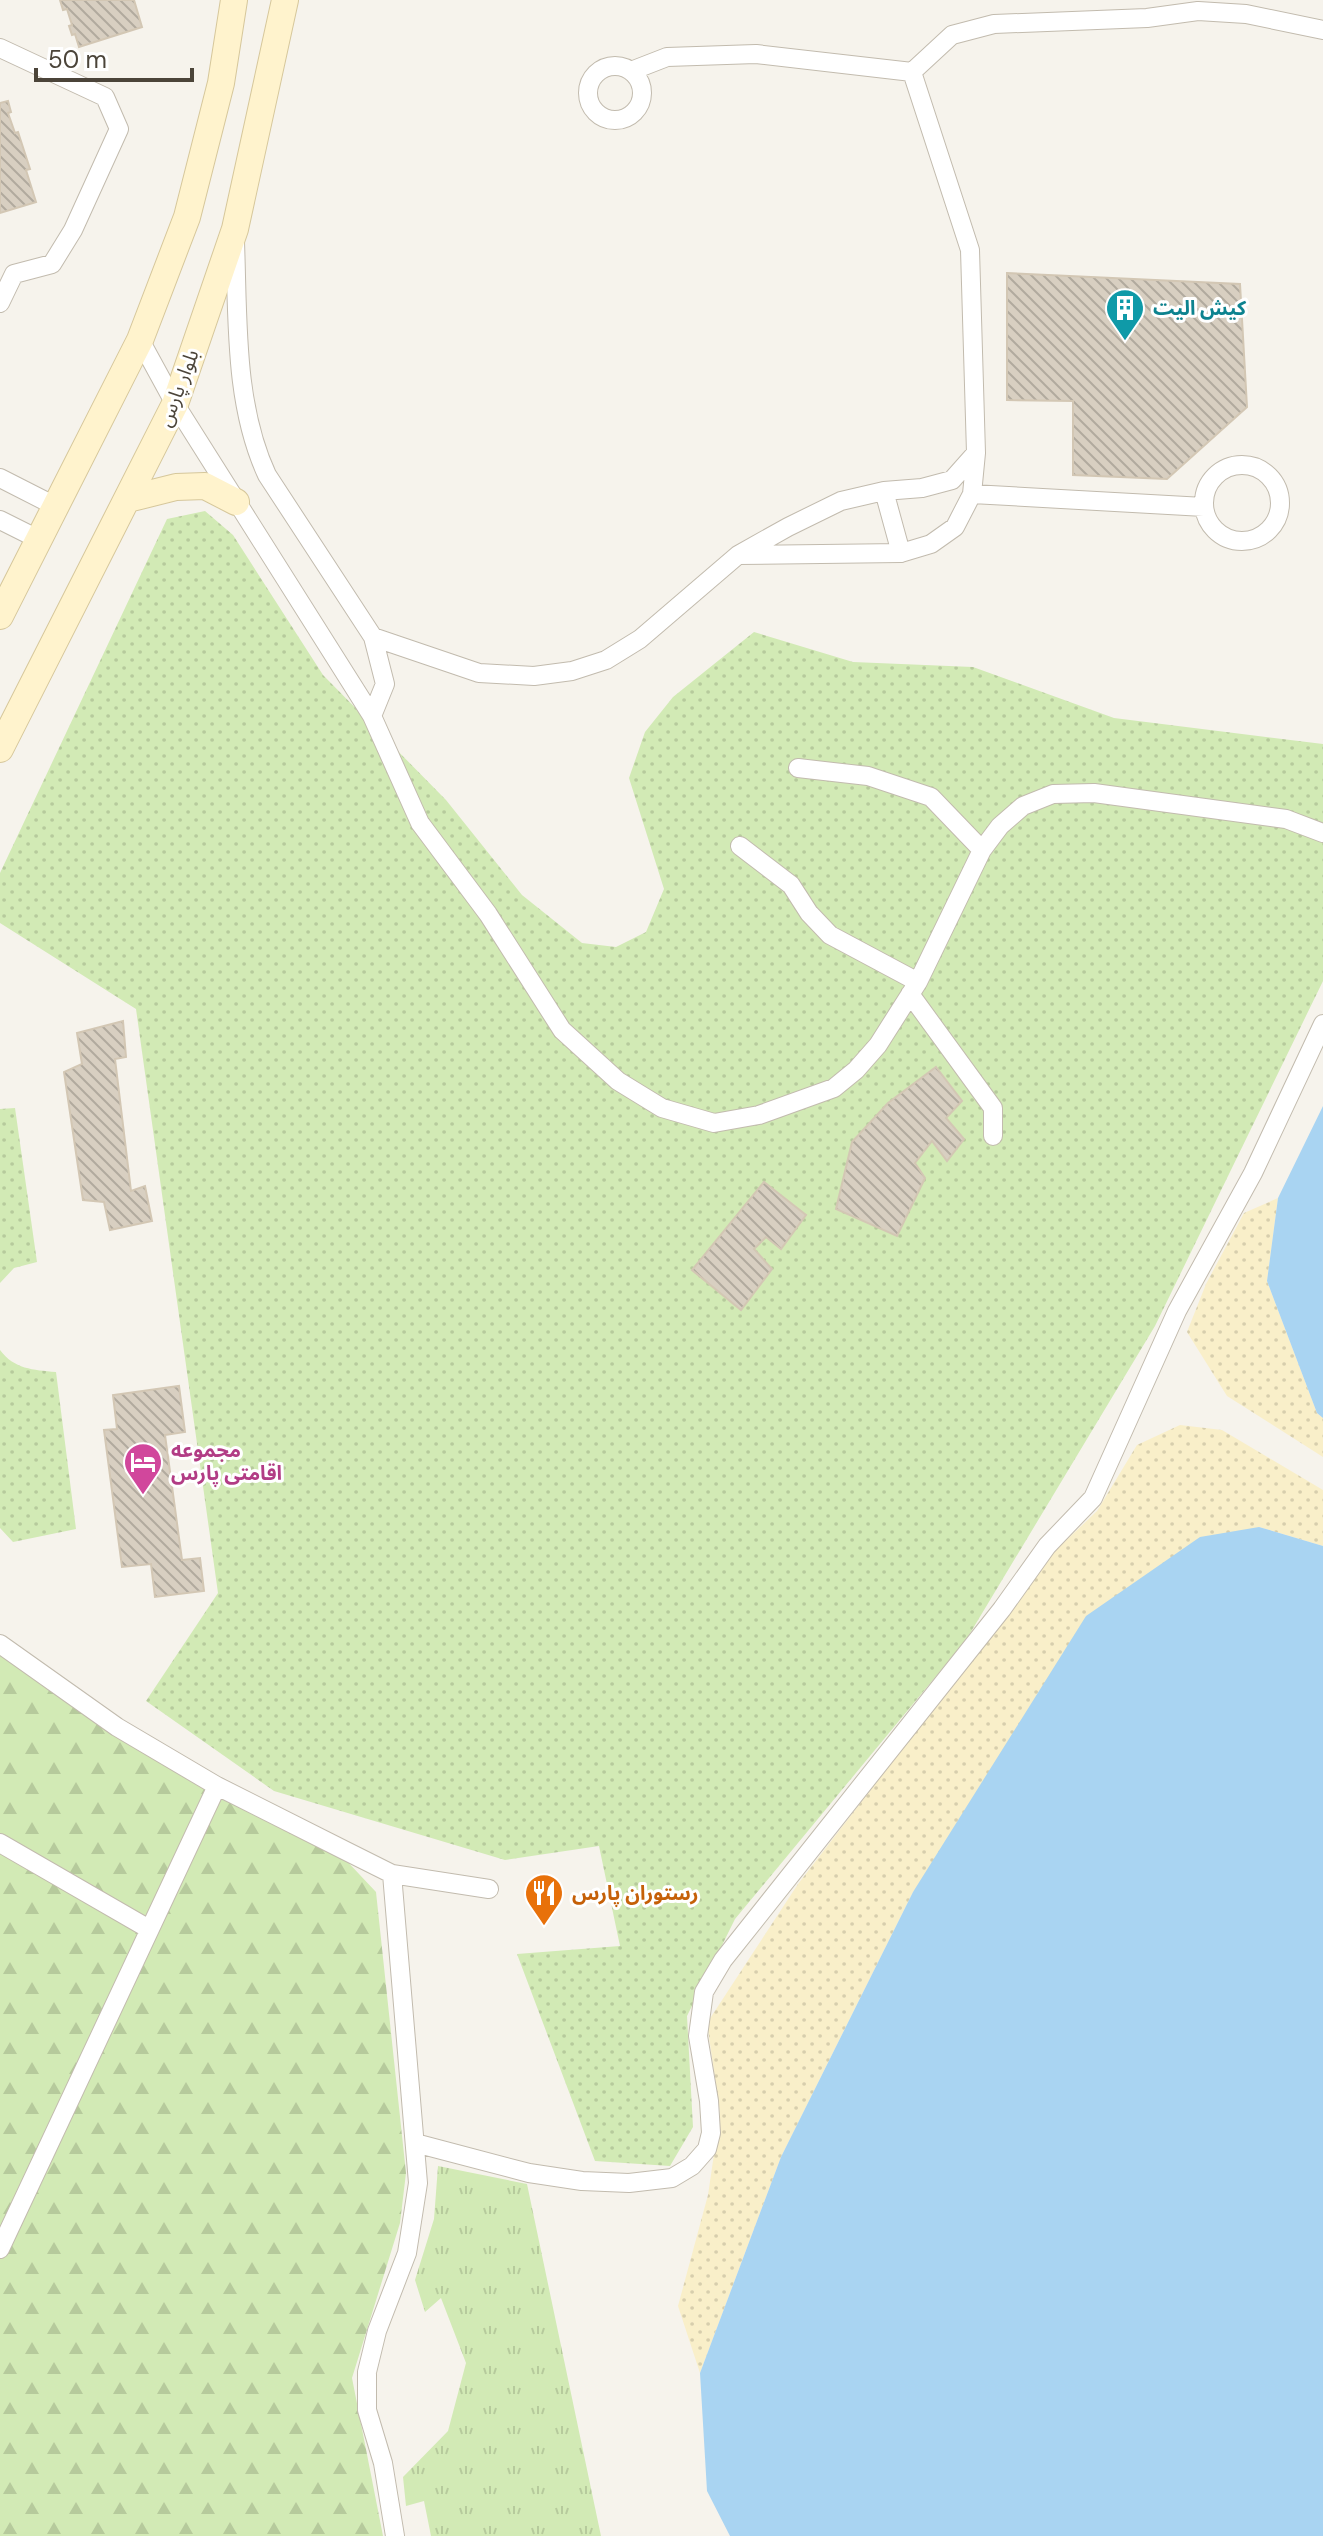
<svg xmlns="http://www.w3.org/2000/svg" width="1323" height="2536" font-family="'DM Sans','Noto Sans Arabic',sans-serif">
  <style>
    .grass { fill: url(#grass-dots) }
    .forest { fill: url(#forest-firs) }
    .sand { fill: url(#sand-dots) }
    .park { fill: url(#park-tufts) }
    .water { fill: #a9d4f2 }
    .building { fill: url(#building-back-hatch); stroke: #d3c7b4; stroke-width: 2 }
    .lines { fill: none; stroke-linecap: round; stroke-linejoin: round }
    .street-casing { stroke: #c2bbae; stroke-width: 20 }
    .secondary-casing { stroke: #d6c79b; stroke-width: 28 }
    .street { stroke: #fff; stroke-width: 18 }
    .secondary { stroke: #fff3cd; stroke-width: 26 }
    .labels { text-anchor: middle; stroke-width: 6; stroke-linejoin: round; paint-order: stroke }
    .culture-label { font-size: 20px; font-weight: bold; fill: #0d838f; stroke: #fff; text-anchor: start }
    .street-label { font-size: 20px; fill: #4b4439; stroke: #fff }
    .hotel-label { font-size: 20px; font-weight: bold; fill: #b23c85; stroke: #fff; text-anchor: start }
    .food-label { font-size: 20px; font-weight: bold; fill: #c56008; stroke: #fff; text-anchor: start }
  </style>
  <defs>
    <pattern id="grass-dots" width="8" height="8" patternUnits="userSpaceOnUse" patternTransform="scale(2)"><rect width="8" height="8" fill="#d2eab5"/><path d="M2 2h.1M6 6h.1" fill="none" stroke="#b6ca9c" stroke-width="1.8" stroke-linecap="round"/></pattern>
    <pattern id="forest-firs" width="22" height="20" patternUnits="userSpaceOnUse" patternTransform="scale(2)"><rect width="22" height="20" fill="#d2eab5"/><path d="M5 1l3.5 6h-7zM16 11l3.5 6h-7z" fill="#b6ca9c"/></pattern>
    <pattern id="sand-dots" width="8" height="8" patternUnits="userSpaceOnUse" patternTransform="scale(2)"><rect width="8" height="8" fill="#f9efc9"/><path d="M2 2h.1M6 6h.1" fill="none" stroke="#d7cead" stroke-width="1.8" stroke-linecap="round"/></pattern>
    <pattern id="park-tufts" width="24" height="20" patternUnits="userSpaceOnUse" patternTransform="scale(2)"><rect width="24" height="20" fill="#d2eab5"/><path d="M3 7l-1-3M5 7V3M7 7l1-3M15 17l-1-3M17 17v-4M19 17l1-3" fill="none" stroke="#b6ca9c"/></pattern>
    <pattern id="building-back-hatch" width="6" height="6" patternUnits="userSpaceOnUse" patternTransform="scale(2)"><rect width="6" height="6" fill="#d8cfc1"/><path d="M-1 5l2 2M0 0l6 6M5-1l2 2" fill="none" stroke="#b1aa9e"/></pattern>
  </defs>
  <rect width="100%" height="100%" fill="#f6f3ec"/>
  <path class="grass" d="M205 511 233 535 323 675 446 800 522 895 582 943 616 947 646 932 664 889 629 778 645 732 673 697 754 632 853 662 973 667 1114 718 1323 744V981L1155 1326 966 1640 735 1919 687 2016 693 2127 670 2166 595 2161 517 1954 620 1946 599 1846 505 1860 274 1791 146 1701 218 1593 136 1009 0 923V873L167 519Z
    M15 1108 37 1262 14 1268 0 1283V1109Z
    M0 1350C14 1369 33 1370 56 1372L76 1529 13 1542 0 1528Z"/>
  <path class="forest" d="M0 1648 343 1857 376 1892 406 2173 400 2223 352 2378 383 2536H0Z"/>
  <path class="sand" d="M1278 1198 1267 1281 1317 1413 1323 1418V1457L1227 1396 1187 1332 1206 1284 1244 1213Z
    M1180 1425 1222 1430 1323 1490V1546L1259 1527 913 1892 781 2157 700 2373 678 2306 708 2195 720 2113 707 2023 798 1884 1054 1552 1097 1511 1137 1445Z"/>
  <path class="park" d="M438 2166 527 2184 601 2536H431L424 2501 406 2506 403 2477 448 2431 466 2363 441 2298 425 2312 415 2280 434 2219Z"/>
  <path class="water" d="M1323 1106V1418L1317 1413 1267 1281 1278 1198Z
    M1259 1527 1323 1546V2536H730L707 2491 700 2373 781 2157 913 1892 1086 1616 1200 1537Z"/>
  <path class="building" d="M60 0H134L142 27 79 47 75 34 72 35 69 26 72 25 67 9 63 10Z
    M8 101 11 112 8 113 15 133 18 132 30 169 26 170 36 202 0 213V103Z
    M1007 273 1240 284 1247 407 1167 479 1073 475V401L1007 400Z
    M123 1021 126 1057 115 1059 131 1191 145 1186 152 1221 110 1230 104 1202 83 1200 64 1072 82 1064 77 1033Z
    M123 1021 126 1057 115 1059 131 1191 145 1186 152 1221 110 1230 104 1202 83 1200 64 1072 82 1064 77 1033Z
    M936 1067 962 1101 946 1118 964 1139 947 1161 932 1141 915 1163 925 1178 897 1236 836 1209 852 1142 888 1103Z
    M764 1182 806 1215 781 1249 766 1237 754 1249 772 1269 741 1310 692 1270Z
    M179 1386 185 1432 165 1435 182 1560 200 1558 204 1591 155 1597 151 1564 122 1567 104 1430 117 1429 113 1395Z
    M179 1386 185 1432 165 1435 182 1560 200 1558 204 1591 155 1597 151 1564 122 1567 104 1430 117 1429 113 1395Z"/>
  <g class="lines">
    <defs>
      <path id="street" d="M0 48 105 97 119 129 73 230 52 264 14 274 0 303
        M588 93a27 27 0 1 1 54 0a27 27 0 1 1-54 0Z
        M631 71 667 57 756 54 912 72 970 250 976 453 972 494 955 527 931 544 901 553 738 555
        M912 72 952 35 994 24 1147 18 1198 11 1246 14 1323 30
        M235 242C238 319 234 404 267 475L373 637 385 684 372 716
        M140 340 175 404 372 716 420 823 488 914 562 1030 618 1081 662 1108 714 1123 759 1115 834 1088 856 1070 878 1045 918 982 982 850 1000 826 1023 806 1053 794 1094 793 1286 819 1323 833
        M1204 503a38 38 0 1 1 76 0a38 38 0 1 1-76 0Z
        M0 478 57 507
        M884 491 901 553
        M972 494 1204 507
        M0 520 40 540
        M373 637 479 673 534 676 572 671 606 660 640 639 738 555 788 527 841 501 884 491 922 488 952 480 976 453
        M798 768 868 776 931 797 982 850
        M740 846 791 885 809 913 830 935 918 982
        M910 994 993 1108V1136
        M0 1644 117 1727 217 1786 346 1851 392 1874 489 1889
        M0 1843 149 1929
        M392 1874 418 2183 407 2253 377 2331 367 2372V2410L383 2463 395 2536
        M415 2143 529 2173 582 2181 629 2183 672 2178 692 2166 707 2149 711 2133 709 2101 698 2036 704 1992 723 1960 1002 1609 1047 1546 1093 1498 1177 1311 1253 1173 1323 1024
        M0 2249 217 1786"/>
      <path id="secondary" d="M128 499 176 487 205 486 236 502
        M0 616 140 340 187 217 221 83 234 0
        M0 749 175 404 235 229 285 0"/>
    </defs>
    <use href="#street" class="street-casing"/>
    <use href="#secondary" class="secondary-casing"/>
    <use href="#street" class="street"/>
    <use href="#secondary" class="secondary"/>
  </g>
  <defs>
    <symbol id="building-pin" viewBox="-11 -11 22 30"><path d="M0 17L-7.5 6A9.5 9.5 0 1 1 7.5 6Z" fill="#0f9aa8" stroke="#fff"/><path d="M-4-6H4V6H1V3H-1V6H-4ZM-2.5-4.3h1.7v1.8h-1.7ZM.8-4.3h1.7v1.8H.8ZM-2.5-1h1.7V.8h-1.7ZM.8-1h1.7V.8H.8Z" fill="#fff"/></symbol>
    <symbol id="hotel-pin" viewBox="-11 -11 22 30"><path d="M0 17L-7.5 6A9.5 9.5 0 1 1 7.5 6Z" fill="#d1479c" stroke="#fff"/><path d="M-6-4.5h1.5V1H6V5H4.5V3h-9V5H-6ZM-4 0a1.8 1.8 0 1 1 3.6 0ZM.5 0V-2.5h3Q6-2.5 6 0Z" fill="#fff"/></symbol>
    <symbol id="restaurant-pin" viewBox="-11 -11 22 30"><path d="M0 17L-7.5 6A9.5 9.5 0 1 1 7.5 6Z" fill="#e8710a" stroke="#fff"/><path d="M-5-6h1v4h1v-4h1v4h1v-4h1v5L-1.5 .5V6h-2V.5L-5-1ZM5-6V6H3V1.5H1.5Q1.5-4 5-6Z" fill="#fff"/></symbol>
  </defs>
  <g fill-rule="evenodd">
    <use href="#building-pin" x="1103" y="286" width="44" height="60"/>
    <use href="#hotel-pin" x="121" y="1440" width="44" height="60"/>
    <use href="#restaurant-pin" x="522" y="1871" width="44" height="60"/>
  </g>
  <g class="labels">
    <g class="culture-label">
      <text x="1153" y="315">کیش الیت</text>
    </g>
    <g class="street-label">
      <text transform="translate(178 388) rotate(-69)" y="7">بلوار پارس</text>
    </g>
    <g class="hotel-label">
      <text x="171" y="1457">مجموعه<tspan x="171" dy="23">اقامتی پارس</tspan></text>
    </g>
    <g class="food-label">
      <text x="572" y="1900">رستوران پارس</text>
    </g>
  </g>
  <path d="M36 68v12h156v-12" fill="none" stroke="#4b4439" stroke-width="4"/>
  <text x="48" y="68" font-size="24" fill="#4b4439" stroke="#ffffff" stroke-width="6" paint-order="stroke">50 m</text>
</svg>
